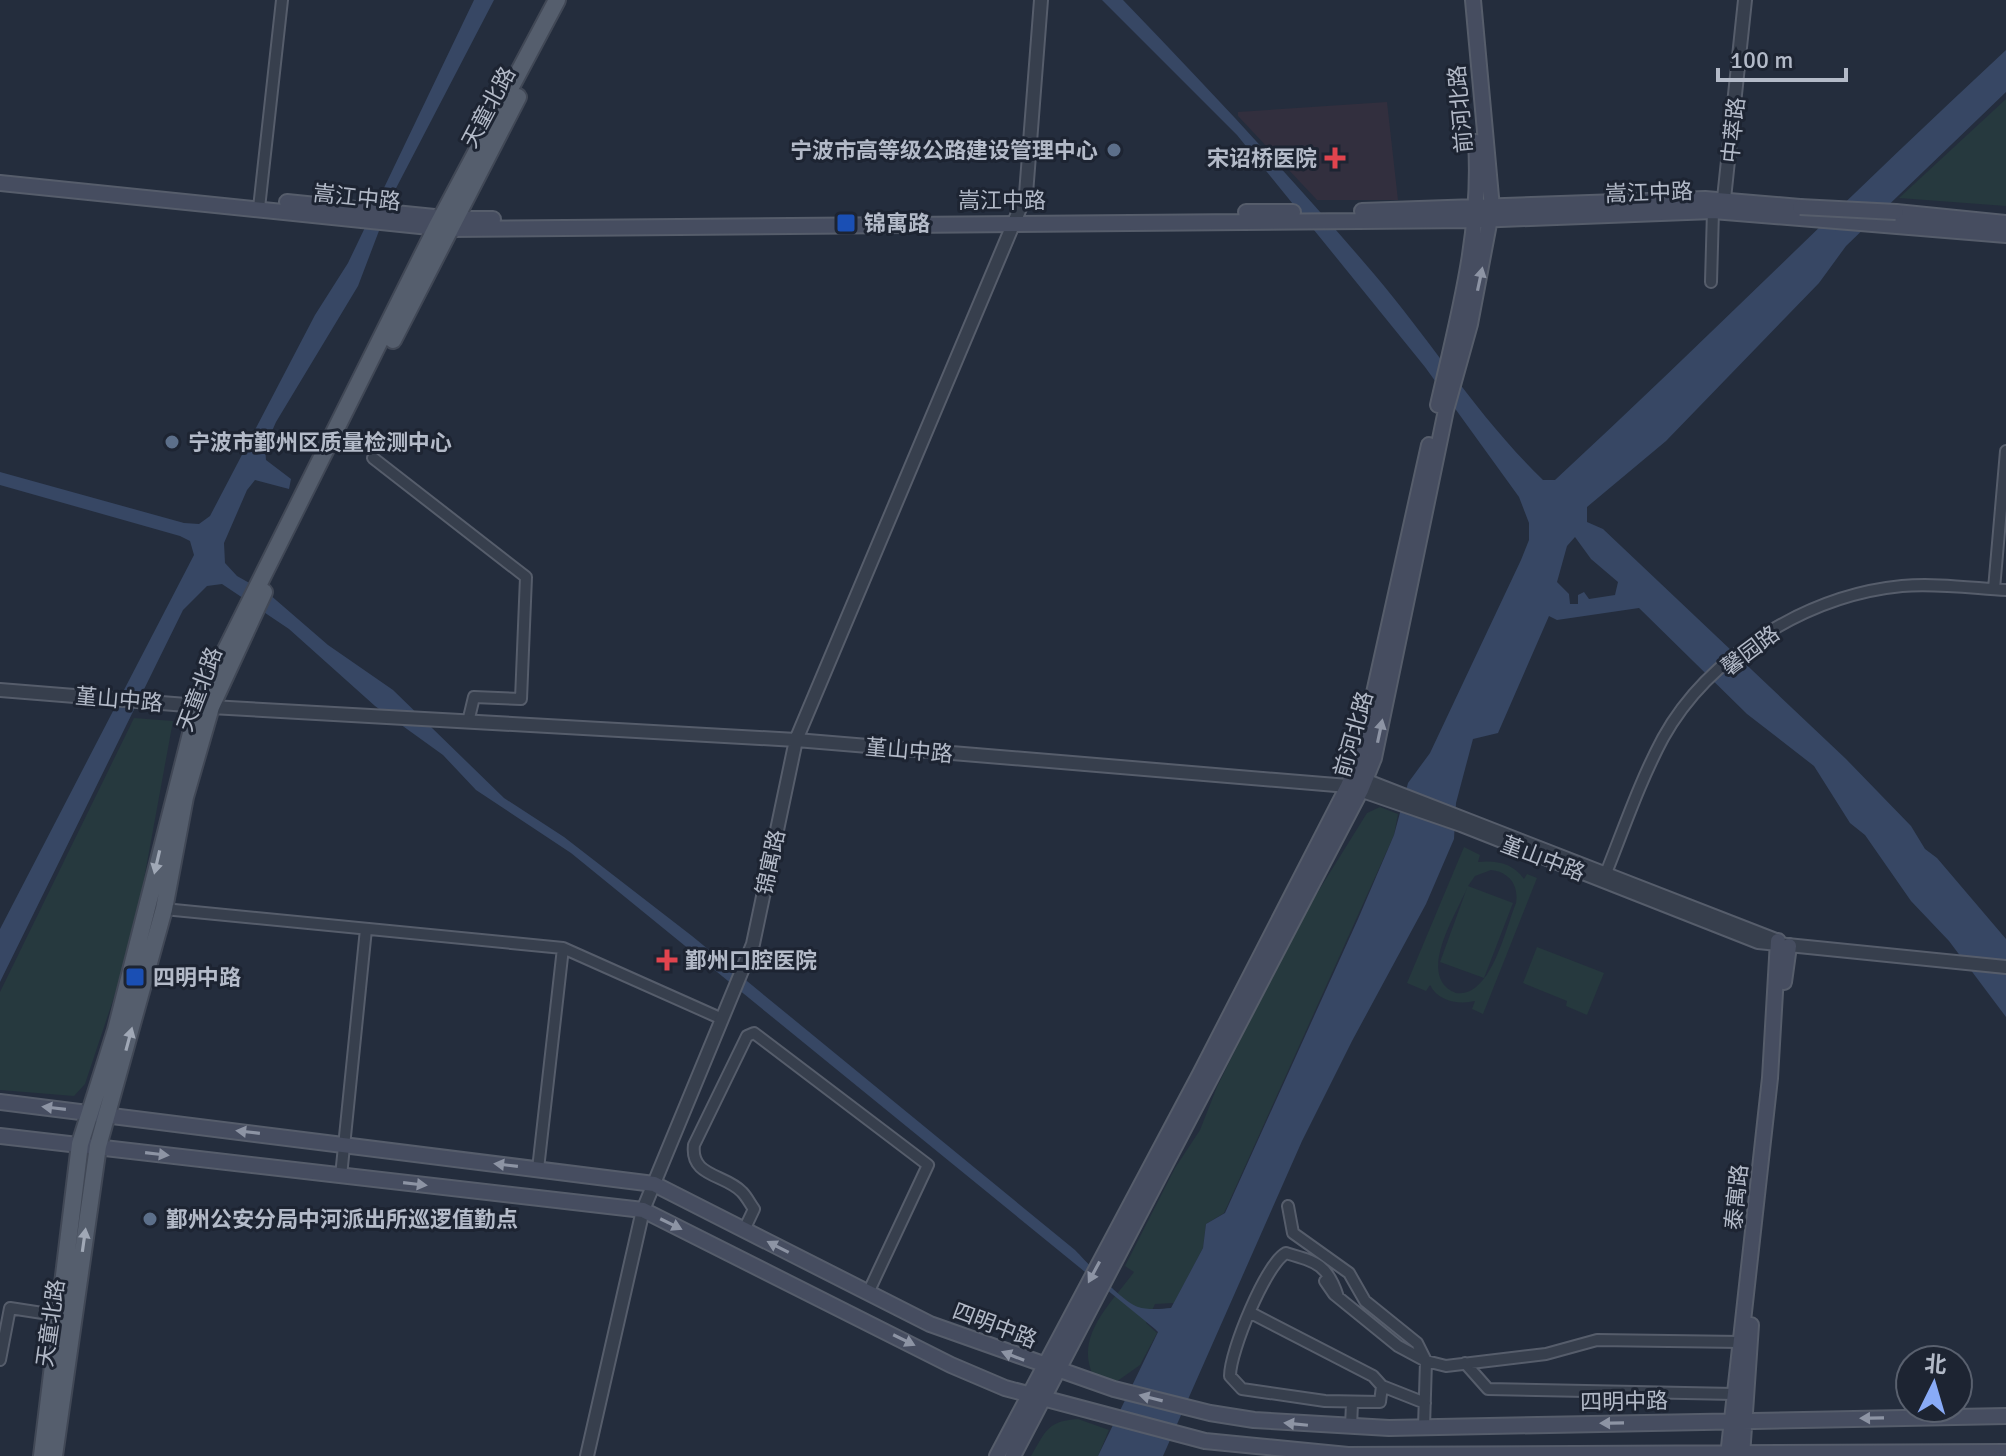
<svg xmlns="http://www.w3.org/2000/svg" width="2006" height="1456" font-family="Signika,'Noto Sans SC',sans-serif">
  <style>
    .medical { fill: #322f3e }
    .green { fill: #26393e; fill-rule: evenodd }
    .water { fill: #374764; fill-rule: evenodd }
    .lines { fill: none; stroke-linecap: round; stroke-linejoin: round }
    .minor-casing { stroke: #565d6b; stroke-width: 14 }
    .tertiary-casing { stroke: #565d6b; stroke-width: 16 }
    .secondary-casing { stroke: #565d6b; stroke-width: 18 }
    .primary-casing { stroke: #414856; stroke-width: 20 }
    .minor { stroke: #373f4d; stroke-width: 10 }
    .tertiary { stroke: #373f4d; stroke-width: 12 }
    .secondary { stroke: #464d60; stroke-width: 14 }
    .primary { stroke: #555e6d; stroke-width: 16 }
    .secondary-bridge-casing { stroke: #565d6b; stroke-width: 18; stroke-linecap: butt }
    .secondary-bridge { stroke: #464d60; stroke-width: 14 }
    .oneway { fill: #8d94a4 }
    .oneway2 { fill: #a0a8b6 }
    .service-dot { fill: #5c6f8a; stroke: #1d2432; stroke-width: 3 }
    .health-dot { fill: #e0444e; stroke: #1d2432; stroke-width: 3 }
    .transit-dot { fill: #1a4fb4; stroke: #1d2432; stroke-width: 3 }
    .labels { text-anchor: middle; stroke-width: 6; stroke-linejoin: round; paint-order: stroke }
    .street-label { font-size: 22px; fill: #b3bac8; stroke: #1d2432 }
    .poi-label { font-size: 22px; font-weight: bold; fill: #b3bac8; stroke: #1d2432; text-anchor: start }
  </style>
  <rect width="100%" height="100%" fill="#242d3d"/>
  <path class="medical" d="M1387 102 1398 200H1317L1238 116V112Z"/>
  <path class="green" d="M2006 99V206L1899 198Z
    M134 718 173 721 140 901 116 991 85 1084 74 1096 0 1090V992Z
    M1380 807 1398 814 1394 835 1224 1213 1206 1224 1203 1248 1174 1303 1155 1304 1146 1323 1157 1333 1140 1365 1116 1382 1093 1375C1074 1336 1113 1301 1134 1272L1125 1266 1175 1168 1200 1130 1217 1087 1296 927 1367 813Z
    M1464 847 1480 855 1478 862C1496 860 1513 863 1524 879L1527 874 1537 878 1483 1014 1472 1009 1475 1001C1458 1005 1438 1001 1430 985L1426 991 1407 983ZM1491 870C1509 872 1519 885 1516 903 1505 930 1491 998 1456 993 1415 977 1456 915 1467 888L1440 962 1484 978 1513 903 1468 886 1475 876Z
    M1537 947 1604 973 1587 1015 1566 1006 1567 1001 1523 983Z
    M1078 1419 1109 1430 1098 1456H1031C1046 1431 1047 1421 1078 1419Z"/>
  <path class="water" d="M474 0H494L393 194 358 286 276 422 265 447 266 460 291 479 289 489 255 480 247 490 224 543 225 563 237 576 269 594 328 645 393 690 504 798 564 837 692 936 1075 1250C1090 1265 1120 1300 1138 1307 1147 1310 1161 1309 1171 1308L1203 1248 1206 1224 1225 1213 1358 919 1394 835 1408 783 1430 753 1521 560 1529 540V523L1519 497 1425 367 1237 135 1102 0H1123C1209 89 1293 179 1374 274 1431 341 1479 418 1543 480H1555C1707 339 1854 191 2006 50V92L1846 246 1819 283 1666 441 1587 507V522L1603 529 1846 759 1911 826 1925 849 1937 858 2006 939V1017L1949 941 1911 901 1865 835 1850 823 1814 766 1747 714 1639 608 1557 620 1549 616 1498 733 1473 739 1456 803 1454 839 1426 904 1352 1041 1302 1141 1163 1456H1098L1158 1332 1155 1329 571 853 476 790 443 755 375 706 289 629 222 584 207 586 183 610 0 982V929L194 555 190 541 180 536 0 485V472L184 523 199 524 210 516 315 315 348 263ZM1575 537 1591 559 1618 582 1615 595 1589 599 1584 592 1578 595V604H1570L1569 594 1557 582 1567 546Z"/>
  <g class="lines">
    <defs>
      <path id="minor" d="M259 208 282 0
        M1711 282 1713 211
        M373 458 526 577 521 699 474 697 468 722
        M1994 589 2006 451
        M1606 873C1624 828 1640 781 1663 738 1709 655 1809 595 1902 586 1936 583 1972 588 2006 590
        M164 909 563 948 720 1018
        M538 1169 563 948
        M341 1176 366 929
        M1288 1206 1293 1233 1349 1273 1365 1301 1417 1343 1426 1361 1424 1427
        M744 1230 754 1209C750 1204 747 1197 742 1192 725 1174 690 1177 694 1145L747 1036 754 1033 928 1165 868 1293
        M1325 1281 1334 1294 1398 1346 1426 1361 1446 1366 1546 1354 1597 1340 1741 1342
        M1251 1313 1373 1376 1382 1386 1380 1402 1325 1401 1242 1389 1230 1376C1230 1351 1266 1264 1286 1253 1317 1262 1328 1265 1338 1297
        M0 1360 10 1308 62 1316
        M1465 1363 1488 1389 1735 1394
        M1382 1386 1425 1403
        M1351 1427 1352 1403"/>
      <path id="tertiary" d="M1723 208 1745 0
        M0 690 211 707 796 740 1348 786 1461 825 1758 942 2006 967
        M1357 777 1776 940
        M587 1456 643 1210 753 944 796 740 1026 194 1041 0"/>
      <path id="secondary" d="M0 183 449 229 1476 220 1713 211 2006 235
        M287 202 454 219H493
        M1362 211 1705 199 1800 207
        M1246 212H1293
        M1896 212 2006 223
        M1438 405C1458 318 1482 232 1476 142
        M1784 982 1789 946
        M0 1102 654 1184 930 1324 1114 1389 1210 1413 1254 1420 1389 1428 2006 1416
        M0 1136 643 1210 951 1365 1005 1388 1205 1441 1348 1455 2006 1452
        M997 1456 1200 1074 1348 786 1360 756 1429 445
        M1013 1456 1361 790 1374 758 1446 410 1470 324 1492 208 1473 0
        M1728 1456 1770 1078 1778 941
        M1742 1456 1751 1325"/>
      <path id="primary" d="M393 340 518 97
        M42 1456 80 1144 116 1030 198 706 436 228 557 0
        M54 1456 98 1146 164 909 185 797 211 707 264 592"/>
    </defs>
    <use href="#minor" class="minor-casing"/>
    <use href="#tertiary" class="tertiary-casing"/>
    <use href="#secondary" class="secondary-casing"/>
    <use href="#primary" class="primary-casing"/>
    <use href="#minor" class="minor"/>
    <use href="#tertiary" class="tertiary"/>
    <use href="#secondary" class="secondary"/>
    <use href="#primary" class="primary"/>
    <defs>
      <path id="secondary-bridge" d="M1800 207 1896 212"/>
    </defs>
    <use href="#secondary-bridge" class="secondary-bridge-casing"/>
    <use href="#secondary-bridge" class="secondary-bridge"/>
  </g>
  <defs><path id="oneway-solid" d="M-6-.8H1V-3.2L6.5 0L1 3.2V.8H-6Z" transform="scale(2)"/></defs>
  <g class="oneway">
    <use href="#oneway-solid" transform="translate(1480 279) rotate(-78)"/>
    <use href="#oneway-solid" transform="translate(1380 731) rotate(-78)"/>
    <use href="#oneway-solid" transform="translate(54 1108) rotate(-173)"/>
    <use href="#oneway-solid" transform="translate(248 1132) rotate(-173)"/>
    <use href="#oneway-solid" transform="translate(157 1154) rotate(7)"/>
    <use href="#oneway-solid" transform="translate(506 1165) rotate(-173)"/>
    <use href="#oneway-solid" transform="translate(415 1184) rotate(7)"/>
    <use href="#oneway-solid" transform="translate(671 1224) rotate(26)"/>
    <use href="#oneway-solid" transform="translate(778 1247) rotate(-153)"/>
    <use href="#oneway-solid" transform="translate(1094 1272) rotate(118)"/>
    <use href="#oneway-solid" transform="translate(904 1340) rotate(26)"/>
    <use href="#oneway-solid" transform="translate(1013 1356) rotate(-159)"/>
    <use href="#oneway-solid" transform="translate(1151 1398) rotate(-166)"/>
    <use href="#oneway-solid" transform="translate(1872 1418) rotate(179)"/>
    <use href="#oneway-solid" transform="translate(1612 1423) rotate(179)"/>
    <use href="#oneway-solid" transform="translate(1296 1424) rotate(-174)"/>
  </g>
  <g class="oneway2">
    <use href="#oneway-solid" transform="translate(157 862) rotate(103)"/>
    <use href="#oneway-solid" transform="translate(129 1039) rotate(-75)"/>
    <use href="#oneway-solid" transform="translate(84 1240) rotate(-82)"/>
  </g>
  <g class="service-dot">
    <circle cx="1114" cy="150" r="8"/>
    <circle cx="172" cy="442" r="8"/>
    <circle cx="150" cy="1219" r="8"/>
  </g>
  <g class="health-dot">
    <path d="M1331 146h8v8h8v8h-8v8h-8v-8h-8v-8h8z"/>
    <path d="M663 948h8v8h8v8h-8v8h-8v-8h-8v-8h8z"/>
  </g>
  <g class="transit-dot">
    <rect x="836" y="213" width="20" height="20" rx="4"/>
    <rect x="125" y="967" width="20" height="20" rx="4"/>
  </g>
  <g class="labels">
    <g class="street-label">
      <text transform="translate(488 107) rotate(-62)" y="8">天童北路</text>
      <text transform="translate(1460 109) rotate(-95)" y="8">前河北路</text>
      <text transform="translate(1733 130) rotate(-84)" y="8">中萃路</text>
      <text transform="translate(1649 192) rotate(-2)" y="8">嵩江中路</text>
      <text transform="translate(357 197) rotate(6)" y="8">嵩江中路</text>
      <text x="1002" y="208">嵩江中路</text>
      <text transform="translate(1750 650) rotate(-37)" y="8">馨园路</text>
      <text transform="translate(199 689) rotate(-69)" y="8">天童北路</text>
      <text transform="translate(119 699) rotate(5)" y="8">堇山中路</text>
      <text transform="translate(1353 734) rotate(-74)" y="8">前河北路</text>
      <text transform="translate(909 750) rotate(5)" y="8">堇山中路</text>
      <text transform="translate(1543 858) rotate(21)" y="8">堇山中路</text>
      <text transform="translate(770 862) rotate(-78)" y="8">锦寓路</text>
      <text transform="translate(1736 1197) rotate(-84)" y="8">泰寓路</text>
      <text transform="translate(50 1323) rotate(-82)" y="8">天童北路</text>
      <text transform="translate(995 1325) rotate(21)" y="8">四明中路</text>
      <text transform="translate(1624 1401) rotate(-1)" y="8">四明中路</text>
    </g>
    <g class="poi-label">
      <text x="1098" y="158" text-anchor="end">宁波市高等级公路建设管理中心</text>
      <text x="1317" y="166" text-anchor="end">宋诏桥医院</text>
      <text x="864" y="231">锦寓路</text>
      <text x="188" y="450">宁波市鄞州区质量检测中心</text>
      <text x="685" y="968">鄞州口腔医院</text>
      <text x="153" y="985">四明中路</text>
      <text x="166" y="1227">鄞州公安分局中河派出所巡逻值勤点</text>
    </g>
  </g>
  <g transform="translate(1934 1384) rotate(5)"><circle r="38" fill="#1d2432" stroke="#59606e" stroke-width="2"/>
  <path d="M0-6L14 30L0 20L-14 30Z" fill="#89abf7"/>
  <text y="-12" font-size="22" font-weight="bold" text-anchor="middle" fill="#b3bac8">北</text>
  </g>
  <path d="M1718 68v12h128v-12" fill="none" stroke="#b3bac8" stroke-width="4"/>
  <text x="1730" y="68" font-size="24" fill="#b3bac8" stroke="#1d2432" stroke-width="6" paint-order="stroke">100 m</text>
</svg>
